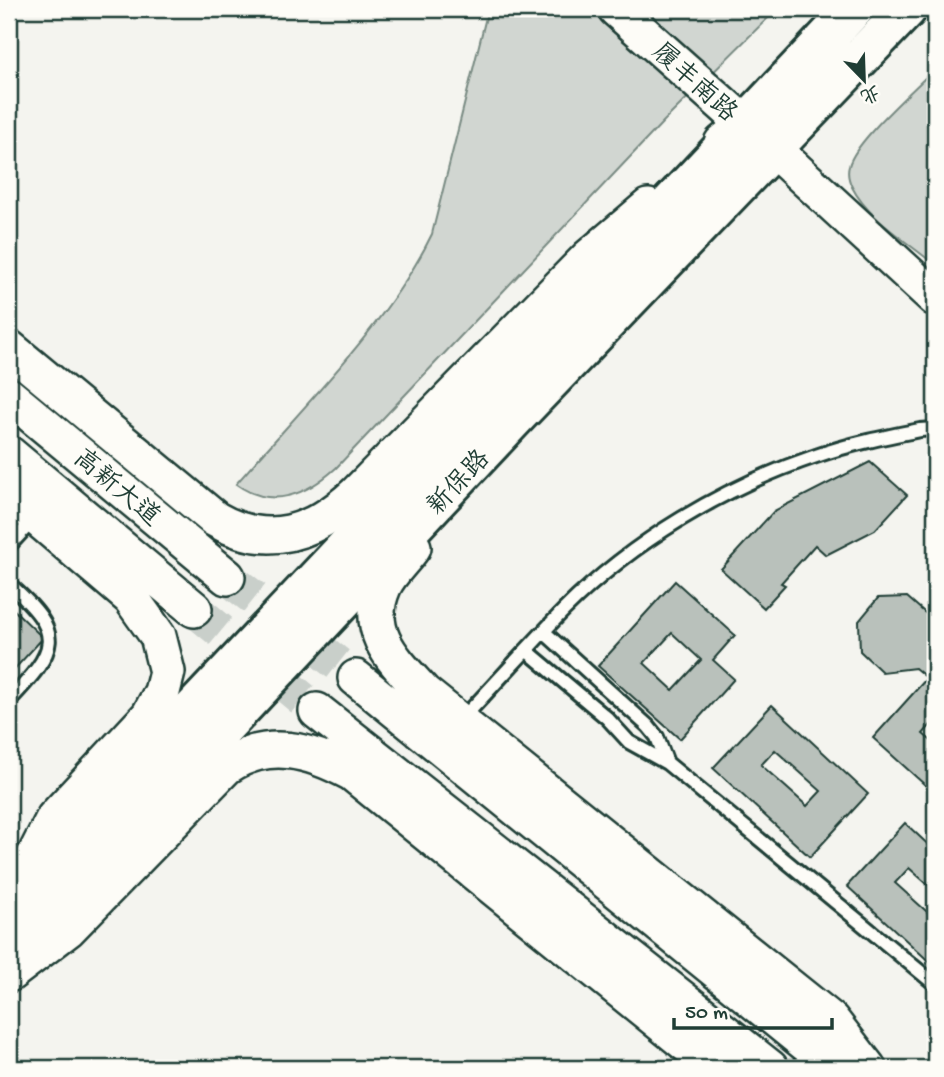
<svg xmlns="http://www.w3.org/2000/svg" width="944" height="1077" font-family="'Gochi Hand','LXGW WenKai TC',sans-serif">
  <style>
    .green { fill: #d1d6d1; stroke: #788a82; stroke-width: 2 }
    .building { fill: #b9c1bb; stroke: #1f3d34; stroke-width: 2; fill-rule: evenodd }
    .lines { fill: none; stroke-linecap: round; stroke-linejoin: round }
    .secondary-tunnel { stroke: #c9cfca; stroke-width: 35; stroke-dasharray: 35 18; stroke-linecap: butt }
    .lane-casing { stroke: #1f3d34; stroke-width: 18 }
    .secondary-casing { stroke: #1f3d34; stroke-width: 40 }
    .primary-casing { stroke: #1f3d34; stroke-width: 44 }
    .lane { stroke: #fdfcf7; stroke-width: 12 }
    .secondary { stroke: #fdfcf7; stroke-width: 35 }
    .primary { stroke: #fdfcf7; stroke-width: 38 }
    .labels { text-anchor: middle; stroke-width: 5; stroke-linejoin: round; paint-order: stroke }
    .street-label { font-size: 26px; fill: #1f3d34; stroke: #fdfcf7 }
  </style>
  <rect width="100%" height="100%" fill="#f4f4ef"/>
  <filter id="ink" filterUnits="userSpaceOnUse"><feTurbulence type="fractalNoise" baseFrequency=".0143" numOctaves="2"/><feDisplacementMap in="SourceGraphic" scale="14" xChannelSelector="R" yChannelSelector="G"/><feConvolveMatrix kernelMatrix="1 2 1 2 8 2 1 2 1" color-interpolation-filters="sRGB"/></filter>
  <g filter="url(#ink)">
    <path class="green" d="M488 9H777L664 121 336 468C306 495 272 510 236 484 301 409 389 323 432 234Z
      M935 68V265C908 242 868 219 852 187 849 181 847 173 849 166 855 141 915 89 935 68Z"/>
    <path class="building" d="M870 462 907 495 875 530 826 555 815 545 781 583 785 585 764 608 721 569 774 511Z
      M675 581 735 635 713 660 734 679 680 739 598 666ZM672 633 701 660 673 690 644 663Z
      M907 597 931 618 935 652V720L923 734 935 744V794L873 738 927 678 915 668 882 672 860 651 859 621 878 598Z
      M9 605 43 638 9 675Z
      M772 705 868 794 810 857 713 768ZM775 750 821 791 807 806 761 765Z
      M905 823 935 851V891L909 868 895 883 935 919V967L847 886Z"/>
    <g class="lines">
      <path class="secondary-tunnel" d="M227 577 356 678
        M194 609 317 711"/>
      <defs>
        <path id="lane" d="M9 546 34 519
          M9 584C66 634 58 649 9 701
          M544 632 648 726 657 737 667 763
          M526 650 607 718 629 742 667 763 935 984
          M462 719C496 683 529 646 564 610 633 541 724 487 816 456 850 444 885 437 920 430L935 429"/>
        <path id="secondary" d="M616 9 745 124 722 143
          M773 149 935 298
          M9 348 215 519C268 550 314 533 356 494L589 257 648 207
          M9 396 227 577
          M9 454 194 609
          M9 494 131 598 158 636 167 672 162 692 149 716 54 818 21 883
          M413 547C404 560 389 573 383 587 363 633 395 661 424 693L831 1020 868 1068
          M356 678 836 1068
          M317 711 770 1068
          M9 974 68 929 226 767C267 738 310 750 352 773L716 1068"/>
        <path id="primary" d="M9 904 854 9
          M9 955 511 422 907 9"/>
      </defs>
      <use href="#lane" class="lane-casing"/>
      <use href="#secondary" class="secondary-casing"/>
      <use href="#primary" class="primary-casing"/>
      <use href="#lane" class="lane"/>
      <use href="#secondary" class="secondary"/>
      <use href="#primary" class="primary"/>
    </g>
  </g>
  <g class="labels">
    <g class="street-label">
      <text transform="translate(696 81) rotate(42)" y="9">履丰南路</text>
      <text transform="translate(457 481) rotate(-47)" y="9">新保路</text>
      <text transform="translate(118 486) rotate(40)" y="9">高新大道</text>
    </g>
  </g>
  <rect width="944" height="1077" fill="none" stroke="#fdfcf7" stroke-width="35"/>
  <rect x="18" y="18" width="909" height="1042" fill="none" stroke="#1f3d34" stroke-width="2.5" filter="url(#ink)"/>
  <g transform="translate(864 80) rotate(157)" stroke="#fdfcf7" stroke-width="5" paint-order="stroke">
  <path d="M0-5L12 26L0 18L-12 26Z" fill="#1f3d34"/>
  <text y="-10" font-size="19" font-weight="bold" text-anchor="middle" fill="#1f3d34">北</text>
  </g>
  <path d="M674 1018v10h158v-10" fill="none" stroke="#1f3d34" stroke-width="3.5"/>
  <text x="685" y="1018" font-size="21" fill="#1f3d34" stroke="#fdfcf7" stroke-width="5" paint-order="stroke">50 m</text>
</svg>
